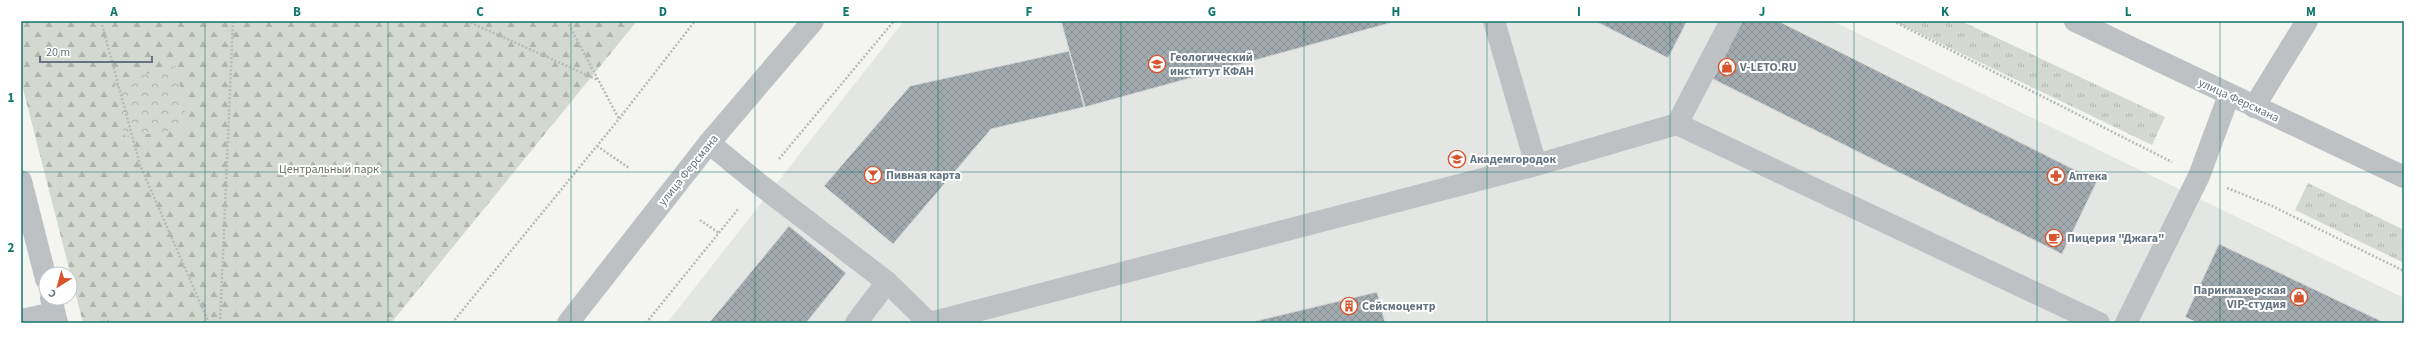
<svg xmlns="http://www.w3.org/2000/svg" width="2425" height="344" font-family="'Source Sans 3',sans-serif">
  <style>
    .built { fill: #e4e6e4 }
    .grass { fill: url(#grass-tufts) }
    .forest { fill: url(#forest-firs) }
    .park { fill: url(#park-crowns) }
    .building { fill: url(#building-cross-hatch); stroke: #d5d5d3 }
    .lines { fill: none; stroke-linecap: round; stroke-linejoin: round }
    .path { stroke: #b7babc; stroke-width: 2.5; stroke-dasharray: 2 2; stroke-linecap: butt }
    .service { stroke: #bdc1c4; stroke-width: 22 }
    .minor { stroke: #bdc1c4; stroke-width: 22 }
    .tertiary { stroke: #bdc1c4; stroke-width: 22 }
    .grid { fill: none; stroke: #0f766e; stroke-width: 1; stroke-opacity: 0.55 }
    .labels { text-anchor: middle; stroke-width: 4; stroke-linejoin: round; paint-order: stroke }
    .poi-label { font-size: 12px; font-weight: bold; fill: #657480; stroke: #fff; text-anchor: start }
    .street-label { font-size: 12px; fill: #657480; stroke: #fff }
    .park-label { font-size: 12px; fill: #677763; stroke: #fff }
    .neatline { fill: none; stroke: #0f766e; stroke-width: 1.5 }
    .grid-label { font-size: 13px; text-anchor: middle; font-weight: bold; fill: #0f766e }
  </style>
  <defs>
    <pattern id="grass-tufts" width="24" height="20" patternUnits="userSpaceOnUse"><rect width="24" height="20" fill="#d3d9d0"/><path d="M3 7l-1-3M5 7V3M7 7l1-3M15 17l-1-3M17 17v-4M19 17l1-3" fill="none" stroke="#afb5ae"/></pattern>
    <pattern id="forest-firs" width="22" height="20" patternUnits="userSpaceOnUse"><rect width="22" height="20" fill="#d3d9d0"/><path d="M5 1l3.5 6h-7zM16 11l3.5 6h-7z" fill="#afb5ae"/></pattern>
    <pattern id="park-crowns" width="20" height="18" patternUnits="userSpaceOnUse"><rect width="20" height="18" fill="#d3d9d0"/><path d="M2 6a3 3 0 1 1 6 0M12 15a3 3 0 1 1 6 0" fill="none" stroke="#afb5ae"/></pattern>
    <pattern id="building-cross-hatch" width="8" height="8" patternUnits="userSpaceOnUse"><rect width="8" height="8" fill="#a1aaaf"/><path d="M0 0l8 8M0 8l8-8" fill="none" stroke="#878f94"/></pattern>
  </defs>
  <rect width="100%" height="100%" fill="#f4f4f0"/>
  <path class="built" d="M904 21H1832L2404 298V323H667Z"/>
  <path class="grass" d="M1894 21H1961L2165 117 2152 145Z
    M2308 183 2404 230V263L2295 210Z"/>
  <path class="forest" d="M21 21H637L391 323H83L21 81Z"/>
  <path class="park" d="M176 66 188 128 125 137 114 83Z"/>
  <path class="building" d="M1061 21H1397L1085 107Z
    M1595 21H1687L1668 58Z
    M1742 21H1778L2097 181 2062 254 1713 79Z
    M1069 51 1084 107 991 129 893 244 824 186 910 86Z
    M789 226 846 273 806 323H709Z
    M2219 244 2385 323H2198L2185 317Z
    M1377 292 1385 323H1257L1256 321Z"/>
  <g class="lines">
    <path class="path" d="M101 21 140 165 209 323
      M467 21 598 80
      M567 21 619 119
      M1893 21 2172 162
      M597 146 629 168
      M779 159 894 21
      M2227 188 2272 206 2404 271
      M700 220 719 233
      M99 323 106 321 117 323
      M220 323 233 21
      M452 323 619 119 695 21
      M646 323 739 208"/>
    <path class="service" d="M1494 21 1536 165
      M2254 107 2307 21
      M1677 124 1731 21
      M709 143 759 184 887 282 929 323
      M21 320 54 313
      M856 323 887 282
      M930 323 1536 165 1677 124 2099 323"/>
    <path class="minor" d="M21 181 46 279
      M51 298 57 323
      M2126 323 2199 176 2229 95"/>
    <path class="tertiary" d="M2075 21 2404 177
      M568 323 709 143 813 21"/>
  </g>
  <path class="grid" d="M205 21V323M388 21V323M571 21V323M755 21V323M938 21V323M1121 21V323M1304 21V323M1487 21V323M1670 21V323M1854 21V323M2037 21V323M2220 21V323M21 172H2404"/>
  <defs>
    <symbol id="university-ring" viewBox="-11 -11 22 22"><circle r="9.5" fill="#fff" stroke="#d8542d" stroke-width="1.5"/><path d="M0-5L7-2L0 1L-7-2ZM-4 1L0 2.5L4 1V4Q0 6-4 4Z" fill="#d8542d"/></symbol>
    <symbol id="shop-ring" viewBox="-11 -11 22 22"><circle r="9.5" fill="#fff" stroke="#d8542d" stroke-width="1.5"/><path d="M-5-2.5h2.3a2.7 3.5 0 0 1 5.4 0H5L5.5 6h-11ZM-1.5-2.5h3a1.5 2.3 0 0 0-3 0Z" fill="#d8542d"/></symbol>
    <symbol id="bar-ring" viewBox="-11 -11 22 22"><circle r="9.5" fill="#fff" stroke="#d8542d" stroke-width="1.5"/><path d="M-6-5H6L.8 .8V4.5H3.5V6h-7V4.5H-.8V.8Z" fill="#d8542d"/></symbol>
    <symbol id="pharmacy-ring" viewBox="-11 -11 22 22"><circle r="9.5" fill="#fff" stroke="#d8542d" stroke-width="1.5"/><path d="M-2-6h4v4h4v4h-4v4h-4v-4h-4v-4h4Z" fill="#d8542d"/></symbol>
    <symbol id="cafe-ring" viewBox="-11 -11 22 22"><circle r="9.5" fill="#fff" stroke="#d8542d" stroke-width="1.5"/><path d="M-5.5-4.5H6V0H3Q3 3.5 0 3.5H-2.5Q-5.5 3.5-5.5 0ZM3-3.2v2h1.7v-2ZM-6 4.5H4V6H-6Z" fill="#d8542d"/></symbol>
    <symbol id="building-ring" viewBox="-11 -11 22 22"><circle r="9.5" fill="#fff" stroke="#d8542d" stroke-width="1.5"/><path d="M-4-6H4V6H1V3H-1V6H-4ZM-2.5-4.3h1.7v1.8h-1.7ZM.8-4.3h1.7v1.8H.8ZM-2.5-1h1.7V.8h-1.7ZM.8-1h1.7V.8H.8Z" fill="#d8542d"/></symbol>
  </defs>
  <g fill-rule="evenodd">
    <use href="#university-ring" x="1147" y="54" width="20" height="20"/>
    <use href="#shop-ring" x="1717" y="57" width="20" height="20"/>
    <use href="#university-ring" x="1447" y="149" width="20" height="20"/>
    <use href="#bar-ring" x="863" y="165" width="20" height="20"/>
    <use href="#pharmacy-ring" x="2046" y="166" width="20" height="20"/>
    <use href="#cafe-ring" x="2044" y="228" width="20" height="20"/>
    <use href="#shop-ring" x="2289" y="287" width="20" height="20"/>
    <use href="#building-ring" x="1339" y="296" width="20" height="20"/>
  </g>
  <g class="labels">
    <g class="poi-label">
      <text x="1170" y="61">Геологический<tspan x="1170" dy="14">институт КФАН</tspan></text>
      <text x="1740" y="71">V-LETO.RU</text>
      <text x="1470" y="163">Академгородок</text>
      <text x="886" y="179">Пивная карта</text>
      <text x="2069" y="180">Аптека</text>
      <text x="2067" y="242">Пицерия "Джага"</text>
      <text x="2286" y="294" text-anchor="end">Парикмахерская<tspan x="2286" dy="14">VIP-студия</tspan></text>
      <text x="1362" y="310">Сейсмоцентр</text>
    </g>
    <g class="street-label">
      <text transform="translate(2239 100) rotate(25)" y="4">улица Ферсмана</text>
      <text transform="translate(688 170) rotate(-51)" y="4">улица Ферсмана</text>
    </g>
    <g class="park-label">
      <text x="329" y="173">Центральный парк</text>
    </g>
  </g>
  <rect width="2425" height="344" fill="none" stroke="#ffffff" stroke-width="44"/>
  <g transform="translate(58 286) rotate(217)"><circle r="19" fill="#ffffff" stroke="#c1c7cc"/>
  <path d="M0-3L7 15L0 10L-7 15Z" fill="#d8542d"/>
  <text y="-6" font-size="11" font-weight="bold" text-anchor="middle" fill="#657480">С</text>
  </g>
  <path d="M40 56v6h112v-6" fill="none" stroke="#657480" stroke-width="2"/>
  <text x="46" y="56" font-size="12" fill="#657480" stroke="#ffffff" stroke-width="3" paint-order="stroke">20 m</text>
  <rect x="22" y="22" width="2381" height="300" class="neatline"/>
  <g class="grid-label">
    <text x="114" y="16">A</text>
    <text x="297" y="16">B</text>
    <text x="480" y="16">C</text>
    <text x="663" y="16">D</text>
    <text x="846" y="16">E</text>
    <text x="1029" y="16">F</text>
    <text x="1212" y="16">G</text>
    <text x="1396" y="16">H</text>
    <text x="1579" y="16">I</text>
    <text x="1762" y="16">J</text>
    <text x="1945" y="16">K</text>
    <text x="2128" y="16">L</text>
    <text x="2311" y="16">M</text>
    <text x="11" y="102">1</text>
    <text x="11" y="252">2</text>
  </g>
</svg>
